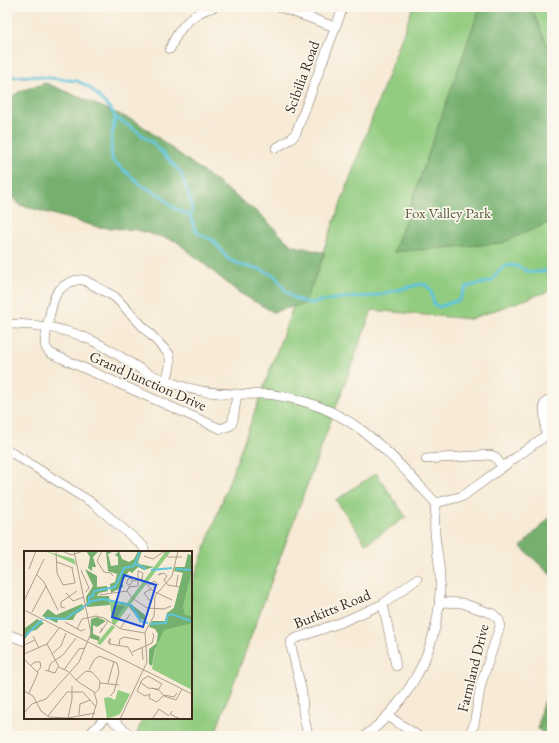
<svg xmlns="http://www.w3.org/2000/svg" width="559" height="743" font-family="'EB Garamond',serif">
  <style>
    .green { fill: #92cc80; stroke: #667b4f }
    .forest { fill: #75b06e; stroke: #586d46 }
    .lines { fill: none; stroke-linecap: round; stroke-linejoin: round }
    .stream { stroke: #5ec3dc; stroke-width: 3 }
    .minor-casing { stroke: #7d6d5e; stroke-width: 10 }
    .minor { stroke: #fff; stroke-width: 9 }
    .labels { text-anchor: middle; stroke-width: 3.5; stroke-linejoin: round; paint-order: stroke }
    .street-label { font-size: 15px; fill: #3b2a1e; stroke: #fbf7ec }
    .park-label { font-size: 15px; fill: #555b3b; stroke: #fbf7ec }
    .inset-river { fill: none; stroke: #5ec3dc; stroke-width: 2 }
    .inset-road { fill: none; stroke: #ac9d8c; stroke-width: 1 }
    .view { fill: #1d4ed8; fill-opacity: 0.15; stroke: #1d4ed8; stroke-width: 2 }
    .inset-edge { fill: none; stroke: #3b2a1e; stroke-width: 2 }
  </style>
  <rect width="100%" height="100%" fill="#fbf7ec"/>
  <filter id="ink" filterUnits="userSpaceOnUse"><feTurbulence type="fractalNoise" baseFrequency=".025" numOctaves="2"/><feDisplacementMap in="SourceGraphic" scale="8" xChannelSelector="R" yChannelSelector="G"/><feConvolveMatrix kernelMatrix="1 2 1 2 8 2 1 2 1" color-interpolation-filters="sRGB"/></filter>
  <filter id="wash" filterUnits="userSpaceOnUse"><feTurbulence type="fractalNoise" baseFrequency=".012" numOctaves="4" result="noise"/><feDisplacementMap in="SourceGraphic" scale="16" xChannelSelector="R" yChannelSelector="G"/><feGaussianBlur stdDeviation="0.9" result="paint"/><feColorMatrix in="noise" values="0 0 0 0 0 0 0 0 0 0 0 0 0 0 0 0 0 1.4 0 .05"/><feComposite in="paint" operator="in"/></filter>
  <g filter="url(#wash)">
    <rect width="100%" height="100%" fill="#f7ead6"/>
    <path class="green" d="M413 7H552V290L470 319 372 310 214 736H136L143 718H191V586L293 307 304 303Z
      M376 473 406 517 366 544 336 500Z"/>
    <path class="forest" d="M480 7H531L552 56V221L502 243 394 252Z
      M46 83 137 122 262 216 291 245 325 253 304 304 273 312 238 292 176 241 137 230 98 227 20 205 7 193V101L20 91Z
      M552 515V576L521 547 533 534Z
      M552 676V736H545L538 729 541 709 550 690Z"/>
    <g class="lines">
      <path class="stream" d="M7 77 32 76 77 81 89 87 111 109 115 117 134 129 153 143 181 173 192 206 191 216 194 227 198 233 214 241 228 259 243 266 257 268 275 276 285 290 294 298 301 301 311 303 341 298 374 296 421 284 426 285 431 291 434 304 439 307 459 300 466 287 492 281C497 272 503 263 516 266 521 267 524 271 530 272 537 273 545 271 552 270
        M115 117 111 142 112 160 141 185 163 197 172 207 191 216"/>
    </g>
  </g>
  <g filter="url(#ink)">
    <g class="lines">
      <defs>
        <path id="minor" d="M280 7 335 27
          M170 49C178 28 191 13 214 7
          M276 148 291 139 296 133 343 7
          M7 324C38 324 67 328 95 342 112 350 128 362 144 371 153 376 163 380 172 383 193 391 215 394 238 394 250 395 262 393 274 395 352 406 385 449 436 503
          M166 381C169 371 172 363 169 354L115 297 84 280C74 279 63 284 57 293 52 300 43 341 46 348 47 349 50 353 50 353L221 429 231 425 233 420 237 394
          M546 435 544 405 547 401 552 399
          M9 451 94 504 143 546 145 552
          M426 459 490 455 495 457 502 466
          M436 503 463 496 552 431
          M440 602 462 603 493 614 499 620 500 626 481 684 474 725 468 736
          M383 604 396 666
          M7 634 25 641
          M388 716 418 736
          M110 718 132 736
          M88 736 105 718
          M308 736 303 712 302 692 291 646V642L294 639 342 622 383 604 417 579
          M365 736C413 699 442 640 440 579 440 563 436 549 435 533 434 523 435 513 436 503"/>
      </defs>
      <use href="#minor" class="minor-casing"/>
      <use href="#minor" class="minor"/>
    </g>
  </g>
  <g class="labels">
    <g class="street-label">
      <text transform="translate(302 77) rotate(-70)" y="5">Scibilia Road</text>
      <text transform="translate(148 381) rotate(24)" y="5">Grand Junction Drive</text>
      <text transform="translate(332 609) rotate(-22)" y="5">Burkitts Road</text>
      <text transform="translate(473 668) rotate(-76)" y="5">Farmland Drive</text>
    </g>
    <g class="park-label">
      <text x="448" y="218">Fox Valley Park</text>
    </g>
  </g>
  <g transform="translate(24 551)">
    <rect width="168" height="168" fill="#f7ead6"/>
    <path d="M21 0 50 8 52 14 33 5ZM142 0H147L91 74 88 72 86 50 103 52ZM164 3 168 5V139L128 118 135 76 148 65ZM88 74 91 76 79 91 76 94 73 92ZM94 139 106 143 96 163 83 168 80 147 85 146 91 149Z" fill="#92cc80"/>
    <path d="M62 0H75L69 6 72 16H68V20L64 17 66 6ZM82 0H90L84 3 87 15 94 14V6L91 4 95 0 98 8 105 11 110 8 114 0H118L114 11 115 13 130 16 120 19 114 16 108 22 105 20 98 31 99 36 87 42 86 33 91 31 93 23 84 20ZM164 3 168 5V19L159 55 161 64 168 65V72L140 79 131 98 128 115 125 113V98L133 92 134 83 131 78 125 76 128 70H141L143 62 150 57 159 22 150 20 151 16H161ZM61 18 73 25V36L83 35 84 40 75 42 73 45H85L86 54 63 56 62 46 69 35ZM58 53 60 58 52 63 49 69H34L33 72 18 65 24 58 32 64ZM107 53 121 64V70L113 66 105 56ZM90 54 101 55 90 70 89 59ZM73 66 82 70 73 76 69 74V83L76 86 75 90 66 87 67 68ZM13 68 20 72 12 79 7 80 0 89V78Z" fill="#75b06e"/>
    <path class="inset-river" d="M110 12 122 18M152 18 168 19M127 19 148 17M65 53V46L69 45 70 40 91 36 100 17 110 15 116 0M112 61 116 70 124 72M21 67 41 68 68 50 79 48 107 54 114 67M126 73 142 72 143 65 147 63 167 70M0 86 18 69"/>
    <path class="inset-road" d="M32 0 33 22 39 34 51 32 48 17M38 0 48 4 59 0M78 0 73 10 80 21 87 22 89 25M139 0 144 6H158M120 5 129 8 139 1M33 11 49 17M5 18 12 0M57 19 65 37 62 41M137 22 134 24 140 22 143 25 140 29 144 34 155 36M13 24 20 31 34 59M105 34 102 32 105 27 109 29M125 34 130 30 135 34M105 36 114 35V20L119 22 118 28M152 36 154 24M42 42 49 50 60 46M75 44 103 40M0 50 20 8M126 50 120 42 127 38M147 55 140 58 123 57 108 47 103 40 108 30 118 28 129 40 148 49M41 57 37 56V51L53 40M0 59 168 143M8 61 22 35M41 71 57 80 61 78M78 77 76 82 84 70M53 78 58 68 72 65 80 67 97 78 121 82M96 78 106 63M9 85 15 97M23 93 35 116 45 121 53 130 70 141 73 151 68 168M86 93 84 92 86 87V93L104 96 109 105M0 94 11 89M95 94 96 88 100 86 116 89M118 96 119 109M108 101 128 92 130 84 128 82M0 103 23 93 35 77M28 103 37 95 42 82M0 108 14 122 5 142M6 115 11 111H16L17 116 13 121M21 119 31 122 34 116M40 119 55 98 61 97M65 119 70 109 75 105 93 112 95 121 90 141 86 145M24 120 27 112 39 104 52 87M52 129 62 120 68 121 76 130 75 138 71 142M116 131 124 137 134 138 140 145 152 149M76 132 95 134M84 132 90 110M128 137 134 139 138 133 124 125 118 129 113 140 121 145 126 143 125 147 133 151 140 144 150 146 153 142M0 140 9 145 17 160 25 166 44 167 71 162M152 149 158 138M148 160 146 163 156 168M0 162 8 153 22 148 55 111 67 82 50 0M55 164 56 153 66 149M24 165 43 141H59L72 156M44 167 48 148V135M96 168 123 111 121 81 130 65 131 45 148 25 154 0M128 168 135 158 145 165"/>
    <path class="view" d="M100 24 132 34 119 76 88 66Z"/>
    <rect width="168" height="168" class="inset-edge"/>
  </g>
  <rect width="559" height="743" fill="none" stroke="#fbf7ec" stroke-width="24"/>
</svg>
